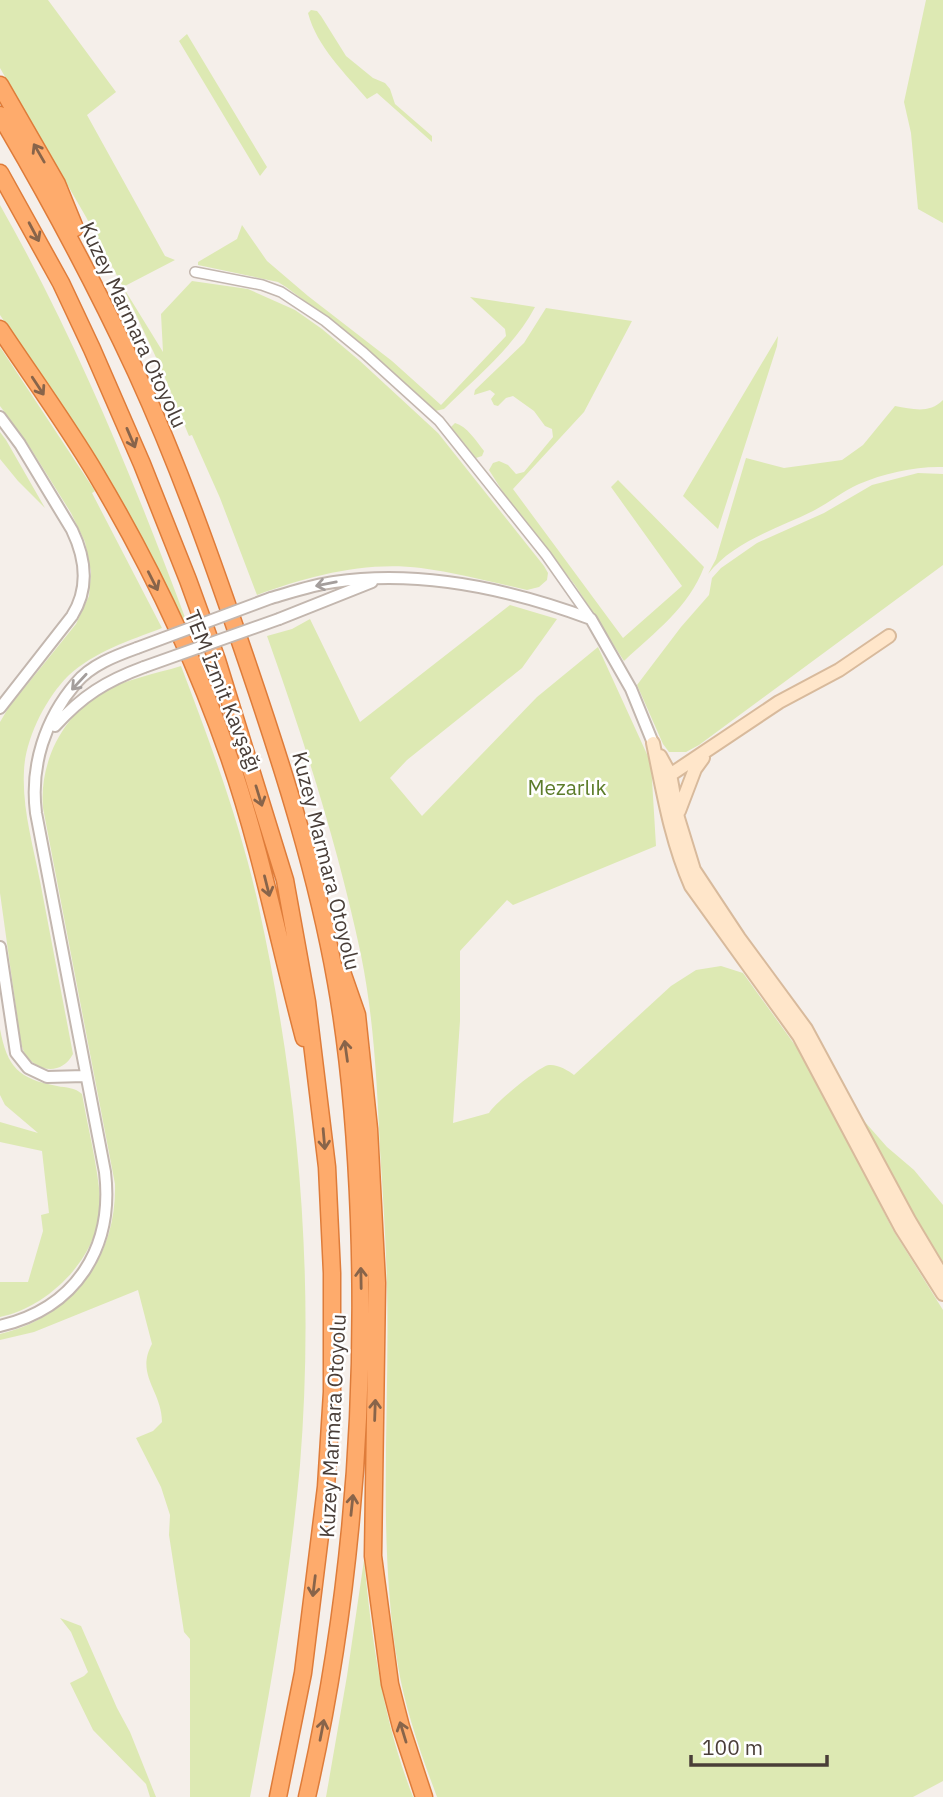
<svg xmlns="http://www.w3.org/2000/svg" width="943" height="1797" font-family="'IBM Plex Sans',sans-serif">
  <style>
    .green { fill: #dde9b3 }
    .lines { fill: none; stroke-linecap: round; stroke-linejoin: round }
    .minor-casing { stroke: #c3b7af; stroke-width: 12 }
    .tertiary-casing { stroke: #c3b7af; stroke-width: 14 }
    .secondary-casing { stroke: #d8ba9c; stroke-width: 16 }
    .motorway-casing { stroke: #de7c3a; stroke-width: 19 }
    .minor { stroke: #fff; stroke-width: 9 }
    .tertiary { stroke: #fff; stroke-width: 10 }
    .secondary { stroke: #ffe6ca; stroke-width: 12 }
    .motorway { stroke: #feab6c; stroke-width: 16 }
    .tertiary-bridge-casing { stroke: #c3b7af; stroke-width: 14; stroke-linecap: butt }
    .tertiary-bridge { stroke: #fff; stroke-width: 10 }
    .oneway { stroke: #88644a }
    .oneway2 { stroke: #a49e9c }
    .labels { text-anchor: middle; stroke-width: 5; stroke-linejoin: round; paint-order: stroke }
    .street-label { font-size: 21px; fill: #493e38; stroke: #fff }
    .park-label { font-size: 21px; fill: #5c7c2a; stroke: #fff }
  </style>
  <rect width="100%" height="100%" fill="#f5efea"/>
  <path class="green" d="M0 0H48L116 92 87 115 165 256 175 260 123 287 163 352 161 314 192 281 248 289 295 310 322 329 360 361 438 433 544 566 548 573 547 580 539 587 527 590C492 582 457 573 421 568 365 561 309 576 257 595L220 498 192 435 189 436 161 368 123 287 86 217 0 68Z
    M926 0H943V223L918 209 911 133 904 102Z
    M311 10 317 11 321 16 346 56 373 78 385 83 390 89 395 104 432 136V142L377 93 367 99C345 73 317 47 308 13Z
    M187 34 267 167 260 176 179 41Z
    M0 205C75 337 133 478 186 620L182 621 74 426 0 315Z
    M242 225 267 261 308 296 392 361 441 405 506 336 505 329 470 297 535 307C514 347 476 377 444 409L435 411 354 338 286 287 278 282 198 265V262L237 239Z
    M546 308 632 321 584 412 513 489 623 638 682 586 611 487 618 480 704 567C689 607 655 632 624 661L575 585 508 500 489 470 493 463 499 461 508 465 516 474 524 472 553 437 552 429 545 426 534 411 513 396 506 398 498 406 494 405 491 399 495 394 490 390 474 395 475 390 524 343Z
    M778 336 777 346 718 529 683 496Z
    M0 347 95 491 92 493 162 628C129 641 95 651 68 676 46 698 25 739 24 771 22 808 33 845 40 881 51 939 62 996 73 1054 62 1075 38 1073 25 1054 22 1049 21 1042 20 1037L0 893V722L9 707 76 624 89 596 91 572 85 542 71 513 26 441 0 406Z
    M943 400V467C917 466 884 473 859 484 843 491 829 503 813 511 777 529 734 541 708 574L716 559 746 458 784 468 842 460 863 445 895 406C913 409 929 414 943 400Z
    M455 423C467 426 476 441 484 451L482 456 476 458 451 427Z
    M0 432 6 440 45 508 18 481 0 459Z
    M918 473 943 474V565L699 745 686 752H669L663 744 637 685 681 627 709 595 712 578 721 568 757 543 824 513 872 485Z
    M510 605 557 619 522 668 407 760 390 778 422 816 537 697 598 647 651 763 656 846 513 905 507 900 460 951V1021L453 1123 489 1113C493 1105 539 1066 549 1065 557 1064 568 1070 574 1075L671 986 696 970 721 966 743 973 805 1059 893 1230 943 1310V1781L913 1797H437C422 1757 405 1709 398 1666 377 1540 390 1414 387 1286 386 1241 383 1195 380 1150 377 1084 374 1019 361 955 338 846 304 740 267 636L292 629 310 619 360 722Z
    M181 666C211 745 241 825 259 908 299 1091 315 1279 300 1465 290 1577 271 1687 250 1797H190V1639L184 1632 169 1535 170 1515 161 1487 136 1438 153 1431 162 1422C162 1391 135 1375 152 1344L138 1290 34 1332 0 1340V1334C72 1317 117 1257 115 1184L43 808C39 762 63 715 103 692 126 679 155 674 181 666Z
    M0 1029C7 1067 19 1079 57 1086 67 1088 74 1087 82 1094 88 1128 97 1163 100 1197 105 1251 51 1307 0 1317V1282H28L43 1231 41 1215 49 1213 42 1151 0 1142V1122L38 1133 5 1105 0 1095Z
    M857 1113 887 1147 914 1170 943 1205V1277Z
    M364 1560C372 1643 383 1719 413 1797H326L347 1676Z
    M60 1618 81 1626 117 1708 130 1732 156 1797H150L146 1784 93 1730 70 1683 84 1676 88 1672 71 1632Z"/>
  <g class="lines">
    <defs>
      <path id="minor" d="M195 272 262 285 281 292 325 321 364 353 439 421 546 555 591 619"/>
      <path id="tertiary" d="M0 417 20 444 72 530C86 559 89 589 72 616L0 708
        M271 598C292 592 312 585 334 582 421 569 510 589 591 619L631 689 653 743
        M279 619 372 582
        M55 726C82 696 106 681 144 667
        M0 947 16 1053 28 1068 47 1077 85 1076
        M0 1326C76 1308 114 1248 105 1172L36 813C30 766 45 719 76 683 91 665 115 656 137 648"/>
      <path id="secondary" d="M653 743C663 791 671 841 691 886L799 1036 901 1228 943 1294
        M660 756 670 774 678 818 694 870 739 938 806 1029 909 1220 943 1277
        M664 779 779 702 839 670 889 636
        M679 811 695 769 703 758"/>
      <path id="motorway" d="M0 85 57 184 75 228
        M0 115C49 198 95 284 136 372 180 468 215 568 249 668 284 771 317 875 336 982 350 1060 356 1140 359 1219 366 1413 350 1608 307 1797
        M0 173 61 283 92 349 142 464 188 580 217 660 285 880 307 1002 327 1167 332 1273V1392L326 1487 303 1673 278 1797
        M0 329C32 377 67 425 96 474 149 563 195 659 229 757 261 849 279 944 304 1038
        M342 972 357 1015 369 1129 377 1283 373 1556 390 1684 401 1727 424 1797"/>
    </defs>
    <use href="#minor" class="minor-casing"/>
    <use href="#tertiary" class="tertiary-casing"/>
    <use href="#secondary" class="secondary-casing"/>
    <use href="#motorway" class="motorway-casing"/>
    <use href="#minor" class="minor"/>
    <use href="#tertiary" class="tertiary"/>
    <use href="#secondary" class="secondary"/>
    <use href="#motorway" class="motorway"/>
    <defs>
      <path id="tertiary-bridge" d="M137 648 271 598
        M144 667 279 619"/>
    </defs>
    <use href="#tertiary-bridge" class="tertiary-bridge-casing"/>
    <use href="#tertiary-bridge" class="tertiary-bridge"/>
  </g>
  <defs><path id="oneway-shaft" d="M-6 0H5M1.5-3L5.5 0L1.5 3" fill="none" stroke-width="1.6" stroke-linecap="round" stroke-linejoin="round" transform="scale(1.75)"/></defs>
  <g class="oneway">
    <use href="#oneway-shaft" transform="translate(39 153) rotate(-120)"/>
    <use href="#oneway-shaft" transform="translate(34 232) rotate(62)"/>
    <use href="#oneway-shaft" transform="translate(38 386) rotate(57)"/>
    <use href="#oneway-shaft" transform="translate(131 438) rotate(67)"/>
    <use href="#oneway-shaft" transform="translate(153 581) rotate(63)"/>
    <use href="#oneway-shaft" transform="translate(259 796) rotate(73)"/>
    <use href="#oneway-shaft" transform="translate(267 886) rotate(76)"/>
    <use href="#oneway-shaft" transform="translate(346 1051) rotate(-98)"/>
    <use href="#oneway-shaft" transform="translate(324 1139) rotate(85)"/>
    <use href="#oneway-shaft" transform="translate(361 1278) rotate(-91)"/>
    <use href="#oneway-shaft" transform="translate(375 1410) rotate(-88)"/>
    <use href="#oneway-shaft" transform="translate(352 1505) rotate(-84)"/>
    <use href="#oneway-shaft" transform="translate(314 1586) rotate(97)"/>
    <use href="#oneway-shaft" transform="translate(322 1730) rotate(-79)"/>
    <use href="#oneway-shaft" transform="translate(403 1732) rotate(-107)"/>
  </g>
  <g class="oneway2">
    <use href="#oneway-shaft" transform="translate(326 584) rotate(169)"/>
    <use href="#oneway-shaft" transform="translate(79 682) rotate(133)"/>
  </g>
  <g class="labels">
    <g class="street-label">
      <text transform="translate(133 325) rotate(65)" y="7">Kuzey Marmara Otoyolu</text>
      <text transform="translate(223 691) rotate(68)" y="7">TEM İzmit Kavşağı</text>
      <text transform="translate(326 861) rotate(76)" y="7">Kuzey Marmara Otoyolu</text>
      <text transform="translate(333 1426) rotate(-87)" y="7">Kuzey Marmara Otoyolu</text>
    </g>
    <g class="park-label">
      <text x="567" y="795">Mezarlık</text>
    </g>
  </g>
  <path d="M691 1755v10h136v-10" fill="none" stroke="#493e38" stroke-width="3.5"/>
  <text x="702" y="1755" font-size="21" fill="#493e38" stroke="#ffffff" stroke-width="5" paint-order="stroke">100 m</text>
</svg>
